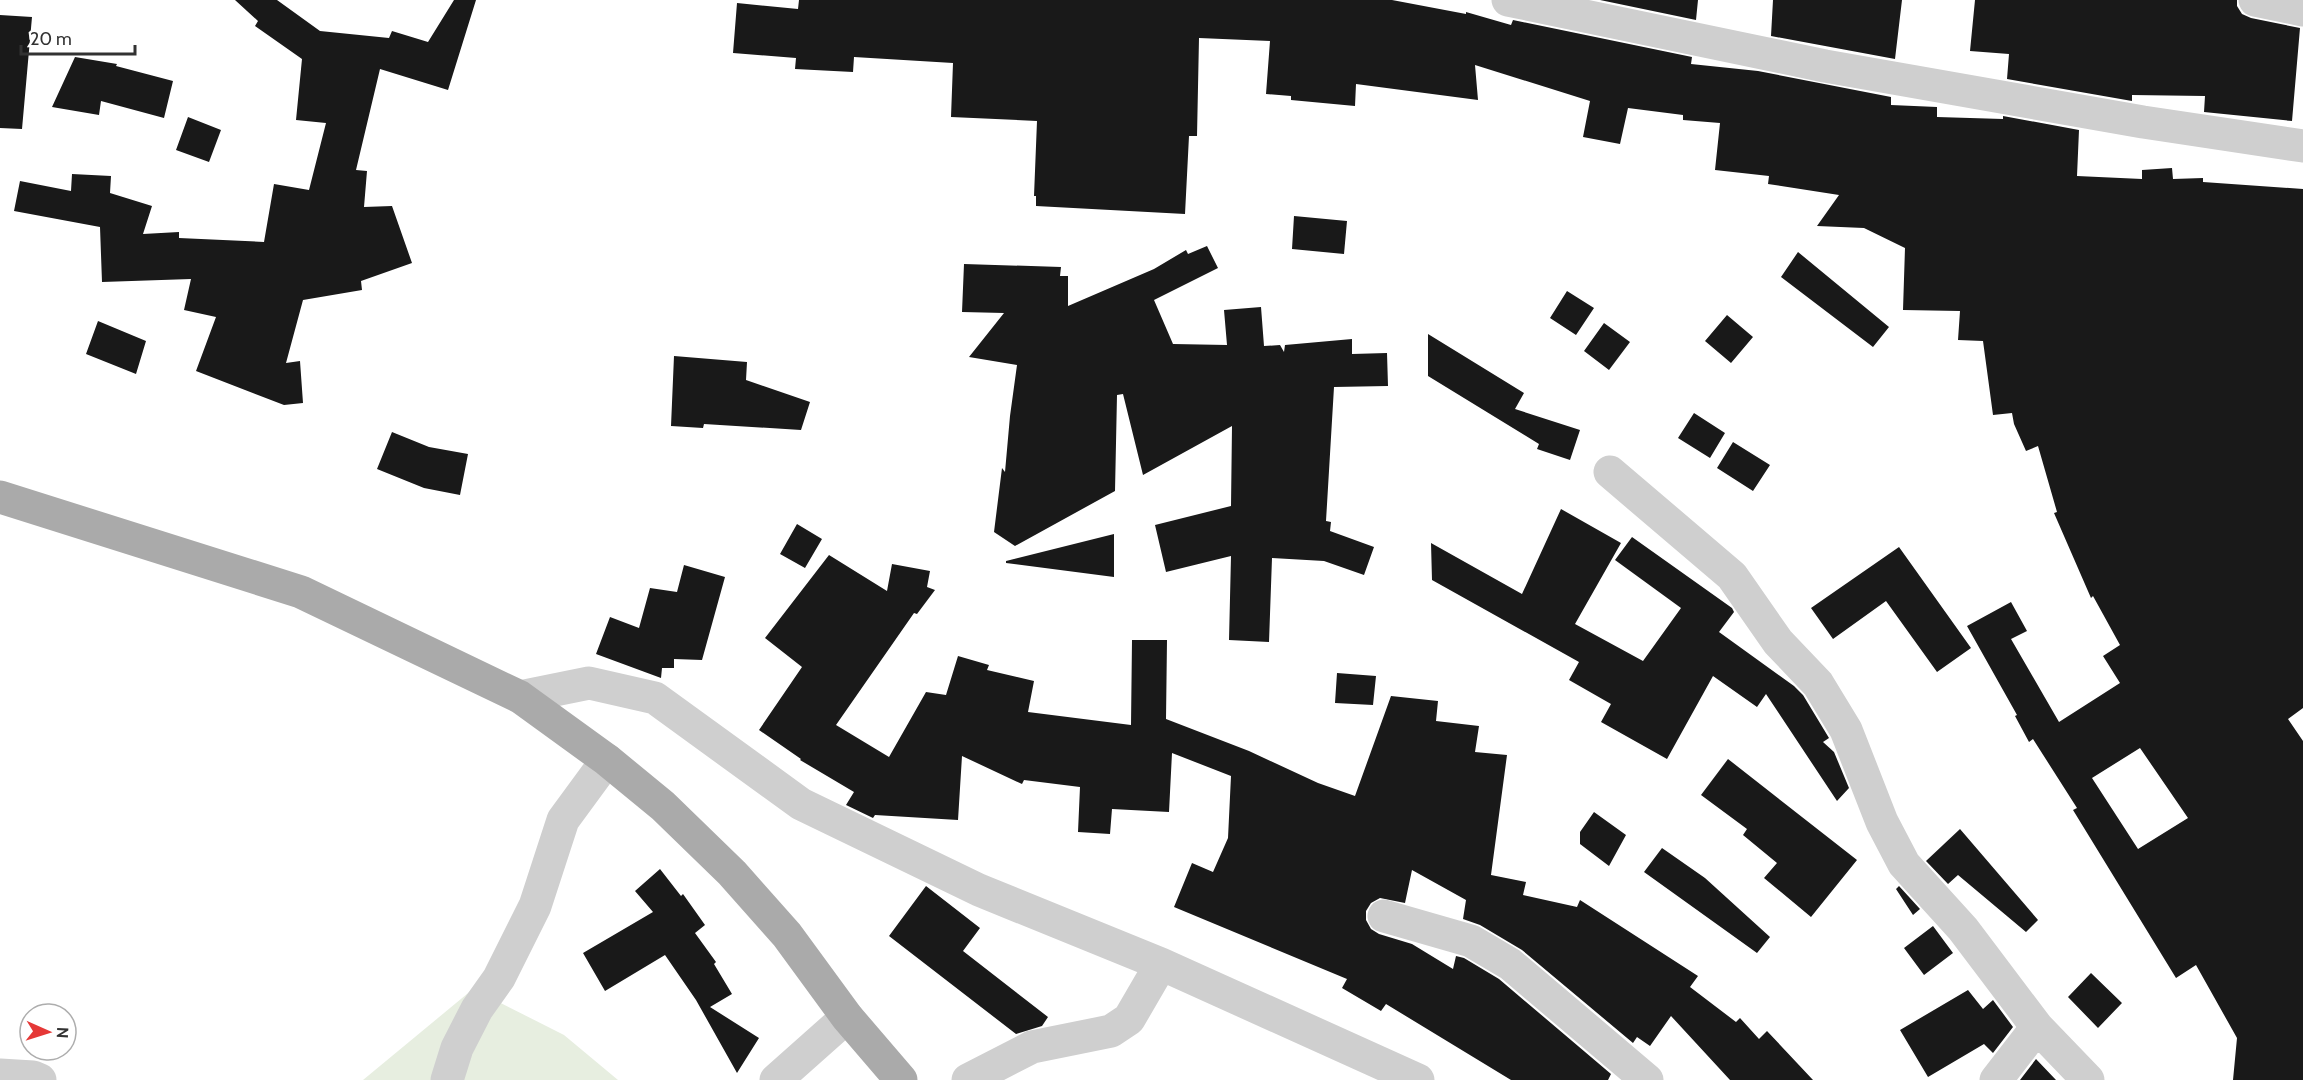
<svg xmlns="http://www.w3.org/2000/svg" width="2303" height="1080" font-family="Cabin,sans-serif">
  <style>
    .green { fill: #e7eee0 }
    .building { fill: #191919; fill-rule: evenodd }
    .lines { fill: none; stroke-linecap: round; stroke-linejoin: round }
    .minor { stroke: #cfcfcf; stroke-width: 33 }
    .primary { stroke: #aaa; stroke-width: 33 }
  </style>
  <rect width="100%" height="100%" fill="#fff"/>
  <path class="green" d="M473 989 564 1035 618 1080H363Z"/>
  <path class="building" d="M235 0H277L320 31 389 38 392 31 428 42 454 0H476L448 90 380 69 356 170 367 171 364 207 392 206 412 263 361 281 362 290 303 300 286 363 300 361 303 403 284 405 196 371 216 317 184 310 191 279 102 282 100 227 14 211 20 181 71 191 72 174 111 176 110 193 152 206 143 234 179 232V238L264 242 274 184 309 190 326 123 296 120 302 59 255 26 258 21Z
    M799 0H1392L1466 14V12L1511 25 1513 20 1692 57 1691 64 1758 71 1891 97V105L1937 107V117L2003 119V116L2079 130 2077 176 2142 179V170L2172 168 2173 179 2203 178V182L2303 189V708L2288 719 2303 741V1080H2233L2237 1038 2196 965 2176 978 2073 810 2077 808 2033 739 2029 742 2015 716 2017 715 1967 626 2011 602 2027 631 2011 639 2059 722 2120 683 2103 656 2120 645 2093 596 2091 598 2054 513 2057 512 2038 446 2026 451 2014 424 2012 413 1993 415 1983 341 1958 340 1960 311 1903 310 1905 248 1864 228 1817 226 1839 195 1768 184 1769 176 1715 170 1720 123 1683 120V115L1628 108 1620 144 1583 137 1590 101 1475 65 1478 100 1356 84 1355 106 1291 100V96L1266 94 1270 41 1199 38 1197 136H1189L1185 214 1036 206V196H1034L1037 121 951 117 953 63 854 57 853 72 795 69 796 58 733 53 737 3 798 9ZM2140 748 2188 818 2138 849 2092 778Z
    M1600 0H1698L1696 20Z
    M1773 0H1902L1895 59 1771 36Z
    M1975 0H2237V6L2242 14 2251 18 2300 28 2292 121 2204 112 2205 96 2132 95V101L2007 79 2009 54 1970 51Z
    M0 15 32 17 22 129 0 128Z
    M75 57 117 64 116 66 173 81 164 118 101 101 99 115 52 107Z
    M188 117 221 130 209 162 176 150Z
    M1294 216 1347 221 1344 254 1292 249Z
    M1207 246 1218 268 1154 300 1173 344 1227 345 1224 310 1261 307 1264 346 1280 345 1284 352 1285 345 1352 339V354L1387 353 1388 386 1334 387 1326 521 1331 522 1330 531 1374 547 1364 575 1324 561 1272 558 1269 642 1229 640 1231 556 1166 572 1155 525 1231 506 1232 426 1143 475 1123 394 1117 395 1115 491 1015 546 994 532 1002 468 1005 472 1010 416 1017 365 969 357 1004 313 962 312 964 264 1061 267 1060 276H1068V306L1154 269 1186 250 1188 254Z
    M1798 252 1889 327 1873 347 1781 277Z
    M1567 291 1594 308 1576 335 1550 318Z
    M1727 315 1753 337 1731 363 1705 341Z
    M98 321 146 341 136 374 86 354Z
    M1604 323 1630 342 1609 370 1584 351Z
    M1428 334 1524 393 1515 409 1580 430 1570 460 1537 449 1539 444 1428 376Z
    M674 356 747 362 746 380 810 402 801 430 704 424 703 428 671 426Z
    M1694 413 1725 433 1710 458 1678 438Z
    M392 432 429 447 468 454 460 495 424 488 377 469Z
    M1733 442 1770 465 1753 491 1717 468Z
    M1561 509 1621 543 1575 624 1643 661 1681 608 1615 560 1632 537 1732 608 1734 612 1719 632 1794 686 1803 695 1829 738 1823 742 1834 752 1849 788 1837 801 1766 694 1757 707 1713 676 1667 759 1601 722 1611 704 1569 680 1579 662 1432 580 1431 543 1522 594Z
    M797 524 822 539 805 568 780 554Z
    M1114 534V577L1006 563V561Z
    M1899 547 1971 648 1937 672 1886 601 1833 639 1811 608Z
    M829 555 887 591 892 564 930 571 927 587 935 590 917 614 914 613 836 725 889 757 926 692 946 695 958 656 989 665 987 670 1034 681 1028 712 1131 725 1132 640H1167L1166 719 1249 751 1318 783 1355 796 1391 696 1438 701 1436 721 1479 726 1475 752 1507 755 1491 875 1526 882 1523 895 1577 907 1580 900 1698 976 1690 987 1736 1022 1740 1018 1759 1039 1767 1031 1813 1080H1730L1671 1016 1650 1046 1637 1037 1633 1043 1522 950 1480 925 1463 919 1466 900 1412 870 1405 903 1380 898 1371 903 1366 911V920L1371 929 1379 934 1412 944 1453 969 1456 956 1464 958 1499 979 1611 1074 1608 1080H1511L1386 1004 1381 1011 1342 988 1347 979 1174 907 1192 863 1213 872 1228 838 1231 776 1172 753 1169 812 1112 809 1110 834 1078 832 1080 787 1024 780 1022 784 962 756 958 820 875 815 873 818 846 805 854 792 800 760 801 759 759 730 802 667 765 638Z
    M684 565 725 577 702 660 674 659V668H662L661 678 596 654 610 617 639 628 650 588 677 592Z
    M1337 673 1376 676 1373 705 1335 703Z
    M1728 759 1857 860 1811 917 1764 878 1777 863 1743 835 1747 829 1701 795Z
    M1594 812 1626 835 1609 866 1580 844V832Z
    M1960 829 2038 920 2026 932 1958 875 1948 884 1926 861Z
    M1662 848 1705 878 1770 937 1757 953 1644 872Z
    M660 869 681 896 683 894 705 925 695 933 716 962 714 964 732 994 710 1007 759 1038 737 1073 696 1000 665 955 605 991 583 953 653 912 635 891Z
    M926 886 980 928 963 951 1048 1017 1042 1026 1016 1034 889 936Z
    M1899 886 1920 909 1913 915 1896 889Z
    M1933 926 1953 953 1924 975 1904 948Z
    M2091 973 2122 1003 2098 1028 2068 997Z
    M1968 990 1983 1009 1993 1000 2013 1027 1993 1053 1984 1044 1928 1077 1900 1030Z
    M2036 1059 2056 1080H2020Z"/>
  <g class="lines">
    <path class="minor" d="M1508 0 1825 66 2143 122 2303 146
      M2255 0 2303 10
      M1610 472 1732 576 1778 642 1818 684 1846 730 1882 822 1904 864 1963 929 2037 1027 2088 1080
      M520 697 589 683 655 698 801 804 979 890 1161 964 1418 1080
      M1384 916 1471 941 1510 964 1647 1080
      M0 1075 33 1077 40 1080
      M447 1080 457 1048 477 1009 499 978 535 906 563 820 607 760
      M776 1080 847 1017
      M968 1080 1032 1047 1111 1031 1129 1019 1161 964
      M1996 1080 2037 1027"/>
    <path class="primary" d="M0 497 301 592 520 697 607 760 663 806 732 873 787 935 847 1017 901 1080"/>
  </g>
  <g transform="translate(48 1032) rotate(93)"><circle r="28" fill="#ffffff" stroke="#adadad" stroke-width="1.5"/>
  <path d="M0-4.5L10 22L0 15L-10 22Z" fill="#e53837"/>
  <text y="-9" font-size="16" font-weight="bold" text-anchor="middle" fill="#323232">N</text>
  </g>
  <path d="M21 45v9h114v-9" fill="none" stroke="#323232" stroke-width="3"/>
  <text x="30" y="45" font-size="18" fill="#323232" stroke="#ffffff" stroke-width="4.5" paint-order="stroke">20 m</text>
</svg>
